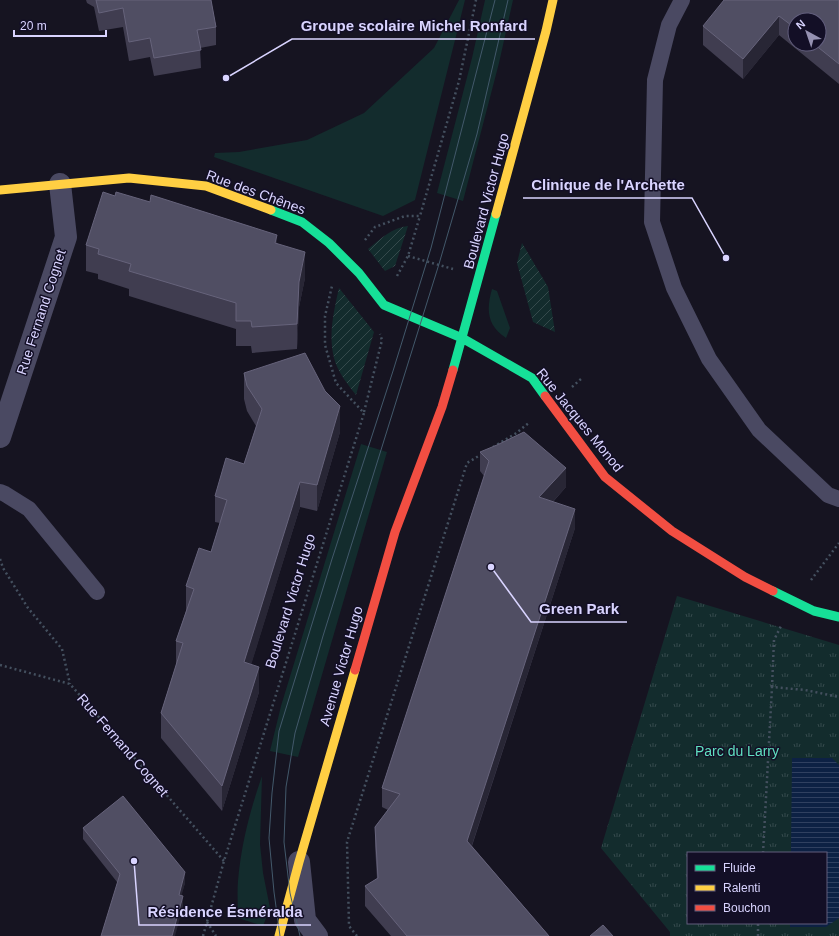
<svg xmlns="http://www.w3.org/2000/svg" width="839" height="936" font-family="Arial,sans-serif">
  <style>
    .grass { fill: #132c2d }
    .park { fill: url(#park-tufts); fill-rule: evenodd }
    .garden { fill: url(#garden-furrows) }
    .water { fill: url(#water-rules) }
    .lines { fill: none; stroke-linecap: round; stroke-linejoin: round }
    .path { stroke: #44505f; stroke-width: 2.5; stroke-dasharray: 2 3; stroke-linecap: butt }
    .lane { stroke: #4a4962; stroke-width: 16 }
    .street { stroke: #4a4962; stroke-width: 22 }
    .fast { stroke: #16e098; stroke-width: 9 }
    .slow { stroke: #ffcf43; stroke-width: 9 }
    .jam { stroke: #f24e42; stroke-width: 9 }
    .tram { stroke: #43596b; stroke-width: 1 }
    .wall { fill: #403d50; fill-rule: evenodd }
    .shaded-wall { fill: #282635 }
    .building { fill: #504e63; stroke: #66637b }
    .labels { text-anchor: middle; stroke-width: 3; stroke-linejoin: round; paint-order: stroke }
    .street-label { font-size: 14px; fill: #d9d4ff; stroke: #130f26 }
    .park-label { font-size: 14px; fill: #5fe0c0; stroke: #130f26 }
    .leader { fill: none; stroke: #d9d4ff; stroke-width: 1.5 }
    .callout-dot { fill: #d9d4ff; stroke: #130f26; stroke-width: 1.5 }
    .callout-label { font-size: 15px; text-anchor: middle; font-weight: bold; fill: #d9d4ff; stroke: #130f26; stroke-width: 3; stroke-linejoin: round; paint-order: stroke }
  </style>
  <defs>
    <pattern id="park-tufts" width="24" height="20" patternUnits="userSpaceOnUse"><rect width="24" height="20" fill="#132c2d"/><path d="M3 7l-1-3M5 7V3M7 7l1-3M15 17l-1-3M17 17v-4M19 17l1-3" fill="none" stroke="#354a4c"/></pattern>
    <pattern id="garden-furrows" width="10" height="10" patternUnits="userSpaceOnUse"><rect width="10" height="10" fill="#132c2d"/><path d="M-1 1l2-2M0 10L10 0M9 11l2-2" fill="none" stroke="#354a4c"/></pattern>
    <pattern id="water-rules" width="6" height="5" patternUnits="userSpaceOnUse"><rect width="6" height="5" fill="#0d2144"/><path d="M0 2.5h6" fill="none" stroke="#304060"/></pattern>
  </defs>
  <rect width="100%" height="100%" fill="#161421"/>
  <path class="grass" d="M459 0H465L415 200 383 216 214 157 215 153 239 152 307 140 364 113 434 48Z
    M485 0H513L499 63 463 201 437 193 472 58Z
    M492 289 497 291 510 328 506 338C487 325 486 310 492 289Z
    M361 444 387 452 298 757 270 751 281 706Z
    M262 776 260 844 263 873 270 908 263 926 238 918C238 906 237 893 238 881 241 845 250 810 262 776Z"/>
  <path class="park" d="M677 596 839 645V936H670V932L601 848ZM688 853H826V923H688Z"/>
  <path class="garden" d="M408 226 395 266 385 271 368 249C379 240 393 227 408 226Z
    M522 243 548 287 555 332 533 322 517 263Z
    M339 288 374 332 356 395C348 385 337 371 334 358 328 335 334 310 339 288Z"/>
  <path class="water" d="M792 758H832L839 765V918L826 927H790V923H826V853H791Z"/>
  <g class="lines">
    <path class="path" d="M365 240 375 227 405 216H420L459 81 476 0
      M408 256 453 269
      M397 276 408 256 420 216
      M572 387 582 378
      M364 412 382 340 380 334
      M493 447 515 434 530 422
      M0 559 3 568 28 608 62 649 70 684
      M811 580 839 543
      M0 665 70 684 224 861
      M772 687 774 640 781 626
      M763 853 772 687 805 690 839 697
      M207 922 216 936
      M203 936 224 861 364 413 336 383 325 345V316L332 286
      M357 936 349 926 347 842 467 463 482 454
      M758 936V923"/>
    <path class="lane" d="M682 0 669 25 655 80 652 222 674 288 709 359 759 430 828 495 839 499
      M0 492 5 494 29 509 97 592"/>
    <path class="street" d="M0 437 66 237 60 184
      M299 862 305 920 317 936"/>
    <path class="fast" d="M271 210 302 222 329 243 359 273 384 305 462 338 532 378 545 396
      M453 370 496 214
      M773 591 814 611 839 617"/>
    <path class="slow" d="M0 190 129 178 206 186 271 210
      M496 214 546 31 553 0
      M279 936 299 862 355 670"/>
    <path class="jam" d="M545 396 605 477 672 531 745 577 773 591
      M355 670 395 532 442 407 453 370"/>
    <path class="tram" d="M280 936 274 892 269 838 272 793 279 731 332 559 393 371 431 248 495 0
      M300 936 290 893 284 842 286 787 295 733 323 636 439 264 477 134 508 0"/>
  </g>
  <path class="wall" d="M86 0H211L216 27V45L200 48 201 68 154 76 150 57 129 61 123 27 99 31 94 7 87 3Z
    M839 0V84L779 35 743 79 703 45V26ZM795 20 819 44H795Z
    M115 196 277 243 305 278 299 307 297 349 252 353 251 346H236V329L129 296V289L98 279V274L86 271V245Z
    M244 373 340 432 317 511 300 507 251 664 259 692 222 811 161 738V713L176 665V641L186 611V586L211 552 220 523 215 522V496L244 464 256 426 247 411 244 399Z
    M480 452 566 487 553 502 575 528 472 846 549 936H391L365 906V886L377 879 375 846V827L388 810 382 807V788L484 476 480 471Z
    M83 828 185 883 181 895 183 907 117 882 83 839Z"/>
  <path class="shaded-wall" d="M779 16V35L743 79V59Z
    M277 235V260L275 243Z
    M305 252V278L299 307 297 349V324L299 282Z
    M340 406V432L317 511V485Z
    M566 468V487L539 517V497Z
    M300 482V507L244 688V662Z
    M575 509V528L467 860V841Z
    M259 667V692L222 811V786Z
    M185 872V883L179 905V895Z
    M183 896V907L175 936H172Z"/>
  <path class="building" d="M96 0H211L216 27 197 30 201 50 154 58 150 38 129 42 123 8 99 13Z
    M724 0H839V64L814 44H819V20H795V28L779 16 743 59 703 26Z
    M103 192 115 196 116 192 150 202 151 195 277 235 275 243 305 252 299 282 297 324 252 327 251 321H236V303L129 271 131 264 98 254 99 249 86 245Z
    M305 353 325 391 340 406 317 485 300 482 244 662 259 667 222 786 161 713 183 643 176 641 194 589 186 586 199 548 211 552 227 500 215 496 226 458 244 464 262 409 247 386 244 373Z
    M524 432 566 468 539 497 575 509 467 841 549 936H407L365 886 378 878 375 827 400 794 382 788 489 461 480 452 497 445Z
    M123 796 185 872 179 895 183 896 172 936H101L120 874 83 828Z
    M603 925 613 936H590Z"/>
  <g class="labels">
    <g class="street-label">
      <text transform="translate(256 192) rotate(20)" y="5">Rue des Chênes</text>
      <text transform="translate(486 201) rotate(-75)" y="5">Boulevard Victor Hugo</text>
      <text transform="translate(41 312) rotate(-72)" y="5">Rue Fernand Cognet</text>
      <text transform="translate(580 420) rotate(51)" y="5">Rue Jacques Monod</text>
      <text transform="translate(290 601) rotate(-73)" y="5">Boulevard Victor Hugo</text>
      <text transform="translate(341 666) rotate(-74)" y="5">Avenue Victor Hugo</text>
      <text transform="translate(123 745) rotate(49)" y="5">Rue Fernand Cognet</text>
    </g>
    <g class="park-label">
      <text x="737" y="756">Parc du Larry</text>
    </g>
  </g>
  <path class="leader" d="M226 78L292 39H535M726 258L692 198H523M491 567L531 622H627M134 861L139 925H311"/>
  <g class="callout-dot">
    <circle cx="226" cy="78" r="4"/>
    <circle cx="726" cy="258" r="4"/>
    <circle cx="491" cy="567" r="4"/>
    <circle cx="134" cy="861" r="4"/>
  </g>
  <g class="callout-label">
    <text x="414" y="31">Groupe scolaire Michel Ronfard</text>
    <text x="608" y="190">Clinique de l'Archette</text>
    <text x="579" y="614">Green Park</text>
    <text x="225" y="917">Résidence Ésméralda</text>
  </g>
  <rect x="687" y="852" width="140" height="72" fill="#130f26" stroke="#625e7d"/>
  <rect x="695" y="865" width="20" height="6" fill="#16e098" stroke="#625e7d"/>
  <text x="723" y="872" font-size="12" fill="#d9d4ff">Fluide</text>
  <rect x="695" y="885" width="20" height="6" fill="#ffcf43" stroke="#625e7d"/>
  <text x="723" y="892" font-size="12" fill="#d9d4ff">Ralenti</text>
  <rect x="695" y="905" width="20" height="6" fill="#f24e42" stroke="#625e7d"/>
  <text x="723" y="912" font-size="12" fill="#d9d4ff">Bouchon</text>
  <g transform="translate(807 32) rotate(320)"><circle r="19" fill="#130f26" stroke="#625e7d"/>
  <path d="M0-3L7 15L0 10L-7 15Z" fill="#9591b1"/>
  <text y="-6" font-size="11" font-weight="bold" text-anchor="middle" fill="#d9d4ff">N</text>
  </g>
  <path d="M14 30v6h92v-6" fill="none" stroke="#d9d4ff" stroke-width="2"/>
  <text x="20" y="30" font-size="12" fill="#d9d4ff" stroke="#130f26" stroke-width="3" paint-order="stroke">20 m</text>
</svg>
